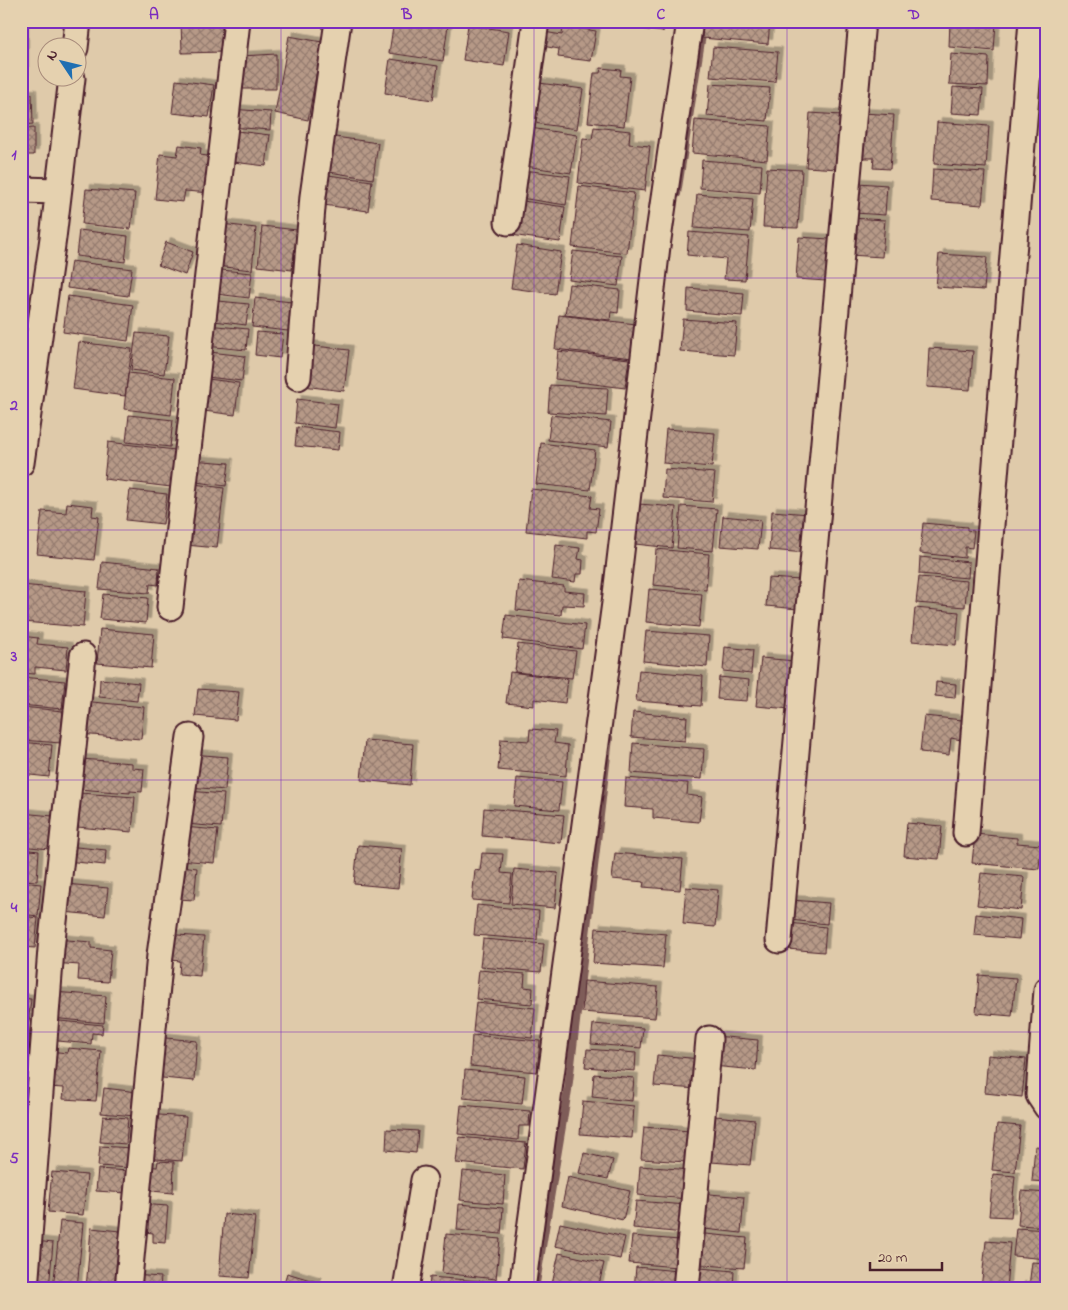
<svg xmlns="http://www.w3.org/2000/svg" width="1068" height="1310" font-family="'Indie Flower',sans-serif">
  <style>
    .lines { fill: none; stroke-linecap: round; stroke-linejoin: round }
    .stream { stroke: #7e5c58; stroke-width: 8 }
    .building { fill: url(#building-cross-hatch); stroke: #4a1f2b; filter: url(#shadow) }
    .minor-casing { stroke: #4a1f2b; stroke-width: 29 }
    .minor { stroke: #e5d1af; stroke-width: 25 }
    .grid { fill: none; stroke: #7b2cbf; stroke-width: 1; stroke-opacity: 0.55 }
    .neatline { fill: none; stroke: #7b2cbf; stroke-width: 2 }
    .grid-label { font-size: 16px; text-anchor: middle; font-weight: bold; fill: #7b2cbf }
  </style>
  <defs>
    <pattern id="building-cross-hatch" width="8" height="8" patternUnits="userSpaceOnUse" patternTransform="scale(1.25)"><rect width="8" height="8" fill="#b69987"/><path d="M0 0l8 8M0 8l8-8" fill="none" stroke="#967c6f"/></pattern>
    <filter id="shadow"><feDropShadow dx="4.5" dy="-4.5" stdDeviation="0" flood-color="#0004"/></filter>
  </defs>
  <rect width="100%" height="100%" fill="#dfcaaa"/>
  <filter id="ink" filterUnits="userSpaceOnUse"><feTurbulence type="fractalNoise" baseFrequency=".02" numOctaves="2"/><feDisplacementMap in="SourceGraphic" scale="10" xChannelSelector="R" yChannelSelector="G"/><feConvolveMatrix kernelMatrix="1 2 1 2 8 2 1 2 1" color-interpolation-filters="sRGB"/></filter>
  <g filter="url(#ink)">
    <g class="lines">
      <path class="stream" d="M677 194 704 22
        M535 1289 568 1090 609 738"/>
    </g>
    <path class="building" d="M181 21H223L224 52 182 53Z
      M394 21H425L448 25 443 61 389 53Z
      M560 21H597L596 26Z
      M612 21H665L663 32 612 25Z
      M703 21H770L768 44 702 38Z
      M950 21 996 22 994 51 949 47Z
      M468 25 509 31 504 66 463 60Z
      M563 26 596 31 591 61 558 57 559 49 542 46 544 32 562 35Z
      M21 27H24V79H21Z
      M289 36 322 42 308 120 275 113Z
      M713 47 778 52 775 82 710 77Z
      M276 54V89H243L242 56Z
      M951 54 989 57 988 86 949 84Z
      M390 59 438 66 433 100 385 93Z
      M601 68 621 70 620 76 630 77 624 126 588 122 594 73H600Z
      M176 80 214 85 209 117 172 113Z
      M532 82 583 89 577 129 526 122Z
      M710 84 770 88 767 121 707 116Z
      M953 87 983 89 981 115 951 113Z
      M21 94H32L33 124 21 125Z
      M231 109 271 112 270 130 230 127Z
      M810 113 842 115 838 169 806 167Z
      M863 113 894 115 890 169 873 168 874 158H859Z
      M695 120 770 126 767 160 692 153Z
      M937 122 989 126 986 168 934 164Z
      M594 127 630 131 629 144 650 146 645 191 578 183 583 138 592 139Z
      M34 128V155H21V129Z
      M530 128 577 135 571 173 525 166Z
      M237 131 270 135 266 166 233 162Z
      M328 136 378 143 373 179 323 171Z
      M179 145 201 148 200 155 215 157 210 193 185 191 183 202 155 199 160 154 177 156Z
      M702 160 762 165 760 193 700 188Z
      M767 168 802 170 798 228 763 227Z
      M933 169 985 172 982 205 931 201Z
      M524 170 570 176 566 205 520 198Z
      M321 174 372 181 368 211 316 204Z
      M858 183 887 185 885 215 855 213Z
      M579 186 634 193 627 253 572 247Z
      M86 189 135 193 131 229 82 224Z
      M697 194 753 199 750 232 694 228Z
      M516 200 565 207 560 242 511 235Z
      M21 211H25L24 237H21Z
      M851 218 885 220 882 257 849 255Z
      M221 224 256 228 252 270 216 266Z
      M262 226 297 230 292 270 258 266Z
      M79 230 128 236 125 262 76 256Z
      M689 232 749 237 745 280 724 279 726 259 687 255Z
      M799 237 829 239 826 281 796 279Z
      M21 242H24L23 267H21Z
      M166 242 193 252 185 275 158 265Z
      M517 245 561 252 555 294 511 288Z
      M573 251 622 256 618 286 569 280Z
      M939 254 987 257 984 290 936 287Z
      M71 261 132 269 128 296 67 288Z
      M211 269 252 273 249 298 208 293Z
      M569 284 620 290 618 313 611 312 610 320 565 315Z
      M688 288 744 293 742 316 687 311Z
      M68 296 133 305 128 341 63 332Z
      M255 298 292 302 288 331 252 327Z
      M208 300 249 304 246 325 206 320Z
      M559 315 636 324 632 358 555 349Z
      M683 319 737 323 734 355 680 351Z
      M207 325 248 329 246 350 205 346Z
      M257 332 283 334 280 358 255 355Z
      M136 333 169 336 164 374 131 370Z
      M79 342 132 349 125 396 73 389Z
      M307 345 349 350 344 391 303 386Z
      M929 348 973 351 970 390 927 387Z
      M201 351 245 356 242 381 198 376Z
      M558 351 629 359 625 388 555 379Z
      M128 373 175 378 171 415 124 409Z
      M200 378 239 383 235 415 196 410Z
      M550 385 608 388 606 416 548 412Z
      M297 399 338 404 335 428 295 423Z
      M129 415 173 420 170 447 126 442Z
      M551 415 611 422 608 447 548 440Z
      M297 427 340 432 338 450 295 446Z
      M666 429 715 433 712 467 663 463Z
      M108 442 175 450 171 487 104 479Z
      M541 443 595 450 590 490 536 484Z
      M191 460 229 463 226 486 189 481Z
      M665 469 715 473 712 502 663 498Z
      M194 484 224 488 217 548 186 545Z
      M531 489 592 496 590 508 599 509 596 532 587 531V538L526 531Z
      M130 490 167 494 163 524 126 520Z
      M67 503 93 506 92 516 99 517 94 560 37 554 42 511 66 513Z
      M639 504 676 507 672 548 635 544Z
      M681 506 717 509 713 551 677 548Z
      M772 511 809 514 806 553 769 550Z
      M723 516 761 520 758 549 720 546Z
      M923 523 967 527V530L974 531 972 548 965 547V558L920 553Z
      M556 545 580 548 578 559 583 560 582 574H576L575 582 552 579Z
      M656 549 709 554 706 590 653 585Z
      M920 557 969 562 968 578 919 574Z
      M102 562 159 568 158 585 150 584 149 593 99 589Z
      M919 577 967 581 965 607 916 603Z
      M768 578 801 580 798 609 766 606Z
      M519 581 564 586V591L585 593 584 606 562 605 561 615 516 610Z
      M21 585 86 591 83 627 23 622 25 597H21Z
      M649 589 702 594 699 627 646 622Z
      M103 594 148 598 146 623 100 619Z
      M915 608 959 612 956 645 912 641Z
      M506 615 585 625 582 649 503 639Z
      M100 629 154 634 151 668 97 663Z
      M646 631 709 636 707 667 643 661Z
      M21 636 38 638 37 644 68 647 66 670 35 667V674L21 673Z
      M518 644 576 651 572 678 515 672Z
      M725 647 753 650 751 674 723 671Z
      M761 658 795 661 790 709 756 706Z
      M639 670 703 676 701 706 636 701Z
      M510 672 568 679 565 703 534 699V706L506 703Z
      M21 677 65 681 62 709 21 705Z
      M719 677 749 680 747 701 717 699Z
      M100 679 139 683 137 701 99 697Z
      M936 682 956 684 955 698 935 696Z
      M198 689 239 692 236 720 195 716Z
      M82 701 144 707 141 739 79 734Z
      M21 707 63 711 61 743 21 740Z
      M633 712 687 717 685 741 631 737Z
      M924 716 963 720 961 740 951 738 949 755 920 752Z
      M530 729 556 731 554 743 568 745 566 776 498 770 501 739 529 741Z
      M365 740 413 744 410 785 361 780Z
      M21 742 52 745 49 777 21 774Z
      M633 743 704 749 702 779 631 773Z
      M192 754 228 757 225 790 189 787Z
      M81 759 132 763V768L144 769 142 792 130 791V793L78 789Z
      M517 778 562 782 559 810 514 806Z
      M626 778 688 783 687 795 702 797 699 822 653 818V809L624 807Z
      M189 791 224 794 221 827 185 824Z
      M80 793 135 797 132 832 77 827Z
      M484 808 564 815 561 843 482 836Z
      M21 813 53 816 49 849 21 846Z
      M907 823 942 826 939 859 904 856Z
      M183 827 218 830 214 863 180 860Z
      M975 834 1017 838V843L1041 845 1039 869 972 863Z
      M358 845 402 849 398 888 354 884Z
      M67 846 106 850 105 865 66 861Z
      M21 849 39 851 37 881 21 880Z
      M482 853 503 854 501 873 512 874 509 903 472 900 475 870 480 871Z
      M615 853 683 859 680 890 643 887 644 882 612 879Z
      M181 866 197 868 194 900 178 899Z
      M514 869 558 873 555 908 511 904Z
      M981 873 1024 877 1021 910 977 905Z
      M21 882 41 884 38 916 21 914Z
      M66 884 108 888 105 916 63 912Z
      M686 887 718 890 715 927 683 924Z
      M792 900 829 903 827 924 790 920Z
      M477 905 539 911 537 940 474 935Z
      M976 914 1021 919 1019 939 974 935Z
      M21 916 38 918 35 948 21 947Z
      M789 923 826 927 824 952 787 949Z
      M596 928 666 934 663 968 593 963Z
      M165 934 204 937 200 976 179 974 180 961 163 959Z
      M56 939 91 942V948L111 950 108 982 78 980 79 965 53 963Z
      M483 939 544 944 541 972 480 967Z
      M479 970 525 974 524 987 533 988 532 1004 476 999Z
      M979 975 1016 978 1012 1016 976 1013Z
      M584 981 658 987 655 1018 582 1012Z
      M53 992 106 996 104 1023 51 1018Z
      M21 998 31 999 29 1017 21 1016Z
      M476 1002 535 1008 532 1038 473 1032Z
      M21 1018 31 1019 28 1050 21 1049Z
      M49 1020 103 1025 102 1034 92 1033 91 1044 47 1040Z
      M593 1024 643 1028 641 1048 591 1044Z
      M472 1035 540 1041 537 1072 470 1066Z
      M715 1036 758 1040 756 1070 712 1066Z
      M156 1037 197 1041 194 1081 152 1077Z
      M68 1048 101 1051 96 1101 63 1099 64 1088 47 1087 50 1051 67 1053Z
      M587 1049 636 1053 635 1071 585 1067Z
      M21 1052 28 1053 26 1079H21Z
      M657 1055 701 1059 698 1089 654 1086Z
      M988 1055 1026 1059 1022 1097 985 1093Z
      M465 1070 525 1076 522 1104 463 1098Z
      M594 1074 634 1078 632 1101 592 1097Z
      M104 1088 138 1092 135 1116 101 1113Z
      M583 1101 634 1106 632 1138 580 1134Z
      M461 1105 530 1111 529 1126H519L518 1140 458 1134Z
      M1045 1112H1047V1145H1042Z
      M147 1114 186 1117 182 1161 143 1158Z
      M21 1116H26L24 1145H21Z
      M103 1116 128 1118 126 1144 100 1142Z
      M715 1116 755 1120 750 1165 711 1162Z
      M997 1124 1020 1126 1015 1172 992 1170Z
      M644 1127 689 1131 686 1162 641 1159Z
      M387 1129 418 1131 416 1153 386 1150Z
      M459 1137 526 1143 523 1169 456 1163Z
      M100 1146 132 1148 130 1168 98 1166Z
      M1035 1146 1047 1147V1182L1032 1181Z
      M584 1153 613 1160 608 1179 579 1173Z
      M158 1161 174 1162 173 1193 141 1190 143 1166 157 1167Z
      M640 1166 691 1170 688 1199 638 1195Z
      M98 1169 129 1171 127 1193 96 1191Z
      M463 1171 505 1175 503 1204 460 1200Z
      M52 1172 87 1175 83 1215 48 1212Z
      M993 1174 1015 1176 1011 1217 989 1216Z
      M568 1177 630 1191 623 1220 562 1206Z
      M1021 1191 1047 1193V1227L1018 1225Z
      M698 1193 744 1197 741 1233 695 1228Z
      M636 1201 687 1205 684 1233 633 1228Z
      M139 1204 168 1206 165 1243 153 1242V1233L136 1231Z
      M459 1204 503 1208 501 1234 457 1230Z
      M224 1214 255 1217 249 1278 219 1276Z
      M60 1221 83 1223 77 1289H53Z
      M560 1223 625 1237 620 1259 555 1246Z
      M91 1228 120 1231 114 1289H86Z
      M1016 1228 1047 1230V1259L1013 1256Z
      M695 1233 747 1238 744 1268 692 1264Z
      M446 1234 500 1239 496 1279 442 1273Z
      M632 1236 679 1240 677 1267 629 1263Z
      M35 1241 53 1243 49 1289H30Z
      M986 1241 1010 1243 1006 1289H981Z
      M559 1253 604 1263 598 1289H574L552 1284Z
      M1032 1262 1047 1263V1288L1029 1286Z
      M636 1267 678 1271 676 1289H634Z
      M689 1267 734 1271 733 1289H687Z
      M287 1273 317 1282 315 1289H282Z
      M133 1275 161 1277 160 1289H132Z
      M430 1277 492 1282 491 1289H429Z
      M1020 1286 1047 1288V1289H1020Z"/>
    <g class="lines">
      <defs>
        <path id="minor" d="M75 48 78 21
          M21 190 58 191
          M508 222 536 21
          M298 377 313 196 338 21
          M21 463 53 238 72 78
          M170 607 237 21
          M966 833 1032 21
          M779 940 862 21
          M1047 990 1039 1095 1047 1107
          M25 1289 51 949 83 656
          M128 1289 160 955 190 737
          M406 1289 424 1180
          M522 1289 615 603 657 246 690 21
          M686 1289 709 1039"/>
      </defs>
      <use href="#minor" class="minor-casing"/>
      <use href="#minor" class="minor"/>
    </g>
  </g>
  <path class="grid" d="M281 21V1289M534 21V1289M787 21V1289M21 278H1047M21 530H1047M21 780H1047M21 1032H1047"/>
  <rect width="1068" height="1310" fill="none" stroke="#e5d1af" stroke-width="55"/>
  <g transform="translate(62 62) rotate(305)"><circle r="24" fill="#e5d1af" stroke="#a78a7a"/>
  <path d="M0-4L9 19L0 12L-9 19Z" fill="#1f6fb2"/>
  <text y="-8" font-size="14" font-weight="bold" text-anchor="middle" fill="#4a1f2b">N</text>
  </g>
  <path d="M870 1262v8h72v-8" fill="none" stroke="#4a1f2b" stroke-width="2.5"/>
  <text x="878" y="1262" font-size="15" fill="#4a1f2b" stroke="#e5d1af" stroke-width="4" paint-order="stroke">20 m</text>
  <rect x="28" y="28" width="1012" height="1254" class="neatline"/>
  <g class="grid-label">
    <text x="154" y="19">A</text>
    <text x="407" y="19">B</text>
    <text x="661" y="19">C</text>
    <text x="914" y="19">D</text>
    <text x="14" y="159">1</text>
    <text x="14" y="410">2</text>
    <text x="14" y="661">3</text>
    <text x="14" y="912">4</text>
    <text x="14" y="1163">5</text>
  </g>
</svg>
